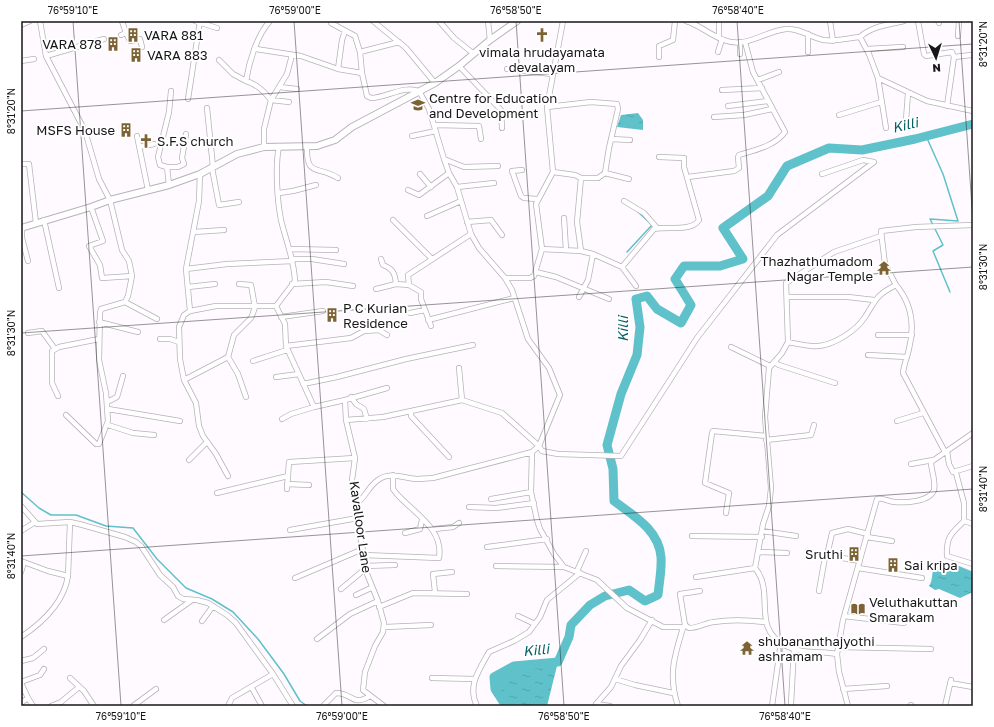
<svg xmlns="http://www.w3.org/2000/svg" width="994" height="727" font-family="'Golos Text',sans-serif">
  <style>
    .water { fill: url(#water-ripples) }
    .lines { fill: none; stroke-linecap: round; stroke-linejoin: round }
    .stream { stroke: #5fc1ca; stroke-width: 1.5 }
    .river { stroke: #5fc1ca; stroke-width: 9 }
    .minor-casing { stroke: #b7b2b8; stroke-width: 6 }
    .major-casing { stroke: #b7b2b8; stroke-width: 8 }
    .minor { stroke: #fff; stroke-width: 4.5 }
    .major { stroke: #fff; stroke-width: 6 }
    .ticks { fill: none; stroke: #181618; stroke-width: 1; stroke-opacity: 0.45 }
    .labels { text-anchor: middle; stroke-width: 4; stroke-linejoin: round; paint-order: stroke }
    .poi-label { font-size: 13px; fill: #181618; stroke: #fff; text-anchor: start }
    .street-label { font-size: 13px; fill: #181618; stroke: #fff }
    .water-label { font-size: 14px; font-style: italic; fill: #055f65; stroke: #fff }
    .neatline { fill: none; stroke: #181618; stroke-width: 1.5 }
    .ticks-label { font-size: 10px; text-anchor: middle; fill: #181618 }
  </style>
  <defs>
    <pattern id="water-ripples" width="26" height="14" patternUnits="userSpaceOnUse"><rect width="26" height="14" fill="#5fc1ca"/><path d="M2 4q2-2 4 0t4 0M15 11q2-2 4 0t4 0" fill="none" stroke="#52a5ad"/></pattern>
  </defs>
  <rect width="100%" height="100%" fill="#fefaff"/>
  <path class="water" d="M638 113 643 120V130L617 127 621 115Z
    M947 561 971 571 973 574V592L960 598 939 589 935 590 929 586C934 580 930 570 937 564 940 562 943 562 947 561Z
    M558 662 547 706H505L494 677 514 666Z"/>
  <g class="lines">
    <path class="stream" d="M926 136 943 174 958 221 930 219 943 245 933 251 950 292
      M627 252 652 225 637 211
      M21 492 39 508 51 515H76L106 526 133 528 157 559 186 588 212 599 233 612 258 639 284 674 300 701 307 706"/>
    <path class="river" d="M506 706 495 689 494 677 514 666 558 662 569 637 571 625 590 605 605 596 629 590 645 601 658 595C659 583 662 569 661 557 659 530 634 516 614 501L613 469 607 445 621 394 637 355 640 327 636 299 647 296 657 309 681 323 691 305 675 279 684 266H720L743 259 723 228 768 196 787 166 829 148 862 150 915 139 973 124"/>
    <defs>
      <path id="minor" d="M40 21 46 56 85 131 99 179 110 200 122 250 129 261 132 276 128 296 125 302 101 309 100 313 99 360 106 393 108 421 99 444H96L66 415
        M195 21 217 28
        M331 21V23L355 36 360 52
        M373 21 406 48 435 83
        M439 21 454 38 474 54
        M488 21 490 40
        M686 21C700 25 711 36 724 40 746 49 765 31 786 29 800 28 810 37 823 40 835 42 848 38 860 37L869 54 878 78 927 101 973 111
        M719 21V37
        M830 21 833 41
        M918 21 924 54 926 56 952 52 954 57 947 106
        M938 21 939 23
        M21 25 30 21
        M126 33 130 41 140 39 142 47
        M121 35 126 33 122 21
        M958 36 959 21
        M860 37C872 26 888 25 904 21
        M256 49 301 56 338 69 362 73 367 96 371 98C387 98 403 85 419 91L429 109 444 159 449 173 457 187 471 234 479 248 505 278 512 290 528 339 549 368 560 395 539 446 532 452 531 492 537 520 540 529 554 554 564 567 597 580 627 608 663 627H679L683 628 685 625 689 628C698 628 705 623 714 622 732 619 748 620 765 622
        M867 49 903 47
        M718 52 722 39
        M808 52V34
        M740 54V42
        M46 56 104 39
        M659 57V46L673 40 675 21
        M954 57 971 55
        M219 60 233 74 246 81
        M21 61 34 59
        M459 66 501 110 502 128
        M338 69 342 40 345 31
        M507 69 552 74
        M362 73 360 52 399 42
        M878 78 886 128
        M758 80 779 72
        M279 87 297 89
        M722 90 762 88
        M188 99 200 21
        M289 102 271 100 287 74 292 55
        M728 106 768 101
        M547 107 591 102 617 104 618 109 609 148 605 173 598 178H581
        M207 108 213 167
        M839 115 881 102
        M714 117 744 115 772 109
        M906 120 908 93
        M434 125 479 126 481 139
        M137 136 148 190
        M412 136 436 131
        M611 139 630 140
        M279 146C275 166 277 200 281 220 286 241 294 259 295 281L276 306 285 324 286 346 314 407 345 400 346 420 355 458 352 480 365 569 378 601 384 623 383 632 375 646 365 672 363 690 384 706
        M307 146C306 178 318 165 338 178
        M139 147 154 144
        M264 147V129L271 100C264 91 257 84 246 81 249 62 257 35 270 21
        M444 159 464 167 498 166
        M21 164H29L36 223
        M167 167H178L184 164 182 158 186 134
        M212 168 219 205 239 202
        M522 170 512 171 521 196 524 198 537 199
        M553 172 575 175 581 178 577 222 581 251
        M605 173 629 179
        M200 174 199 201 186 269 190 311 216 306H276
        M420 174 431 187
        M688 177 734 171 739 168 738 157 739 155C755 150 775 146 785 132L753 72 745 42
        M169 185 167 167 160 165 158 157 169 112 171 91
        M457 187 494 183
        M408 190 419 195 449 173
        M279 193 293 191 316 185
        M624 201 644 213 657 228
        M91 207 103 241 89 246 100 265 102 278 132 276
        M427 216 461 201
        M564 218 566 250
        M44 220 59 288
        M393 220 432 259
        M467 222 491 220 502 235
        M22 227V238L28 261
        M194 232 224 230
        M290 249 336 250
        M542 249 536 204 553 172 547 107 563 21
        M292 259H312L344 264
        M381 259 383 265C393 269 395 273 396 284
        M622 267 654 229C667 226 692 232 699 220L684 167V158L659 157
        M186 269 227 264 293 261
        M536 272 556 277 609 299
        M505 278H530L534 276 542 249 581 251 593 254 622 267 636 286
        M292 284 326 282 353 286
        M896 285C912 304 915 325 909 349 907 358 904 364 903 373L945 452
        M188 287 215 284
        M376 289 396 284 409 285
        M579 297 588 280 593 254
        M788 297H848L874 300
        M125 302 157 319
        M190 311 184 315 179 327 180 359 184 380 196 403 199 426 203 436 216 454 228 476
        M410 313 425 310
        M281 317 323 311
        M428 320 514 298
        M99 322 138 332
        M431 326 421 299V292L409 285 408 275 471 234
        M28 333 42 331 55 349
        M878 335H912
        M160 339H170L179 342
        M788 342 786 283 834 252 881 236
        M286 346 351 338 364 331 379 330 387 335
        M731 347 770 366
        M868 355 907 357
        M228 357 238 374 246 397
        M253 361 287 350
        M774 362 779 365 835 383
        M459 368 462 400
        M276 377 299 374
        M184 380 228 357 234 335 251 318 253 313 255 307 251 285 239 284
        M303 384 337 377 406 359 473 345
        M58 396 52 383V351L59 347 99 339
        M351 397 356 404 364 409 367 419
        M345 400 387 388
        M107 402 117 397 123 376
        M108 409 180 421
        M411 411 462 400 502 413 539 446 542 451 558 454 621 456 697 338 777 235 874 162 863 160 822 174
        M282 419 291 414 314 407
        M346 420 383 417 411 411V416L449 457
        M897 421 923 413
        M108 425 133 433 154 435
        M766 440 811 435 814 425
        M947 451 949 464 953 472 973 466
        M189 460 207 442
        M911 464 933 460
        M956 473 964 503V521L973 524
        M287 484 309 485
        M287 489 289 462 355 458
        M217 493 288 476
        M491 499 531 492
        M357 503C366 497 367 488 378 480 390 471 403 478 417 479 422 479 428 478 433 478L532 452
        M21 506 37 524 70 522 79 524 125 537 136 542 141 546 160 575 173 587 178 596 183 599 197 600 208 603 227 615 236 623 273 674 293 706
        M469 507 496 508 534 503
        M726 513 729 493 705 483 712 433 713 431 766 436
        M964 521C951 534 946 537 947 556L973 564
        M434 529 453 527 459 523
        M290 530 358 518
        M21 531 35 522
        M762 531 796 536
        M405 533 420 529 422 520
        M692 536 762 537
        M867 537 892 541
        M487 547 547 539
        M828 551 832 533 848 529 868 534
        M759 552 787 553
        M364 555 439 558C444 528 413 513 396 493L393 489V475
        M21 561 48 571 68 576 70 522
        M364 566 395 565
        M496 566 564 567
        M858 568 922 578
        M577 571 586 551
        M21 572 24 562
        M696 577 755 568
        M295 578 363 549
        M341 589 365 569
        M819 591 825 557 831 556 860 561
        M435 592 433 574 452 572
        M356 595 371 588
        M379 607 413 593 467 594
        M518 616 535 624
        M844 616 904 623
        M164 620 192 600
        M202 621 213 606
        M685 625 680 594 700 591
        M385 627 431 625
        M21 637C42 623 64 602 68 576
        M317 639 350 614 378 601
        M839 647 931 649
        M837 654C820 651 802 654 786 646 750 628 776 593 755 568L763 524 769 506 771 488 765 417 769 368 782 353 788 342C798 344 809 347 819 346 835 344 856 331 865 317 876 300 876 295 896 285L885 264 881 231 916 227 973 225
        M21 661 33 658 44 649
        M70 678 84 691 94 706
        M432 678 475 679
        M615 679 635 685 673 693
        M21 682 40 675 44 669
        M21 683 28 698
        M950 683 973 687
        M252 688 262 706
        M843 689 887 686
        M21 703 28 698 33 706
        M791 704 794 648
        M51 706 61 702 79 687
        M133 706 156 689
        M228 706 232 698 273 674
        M323 706 336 693C353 693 352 707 370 696
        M477 706C467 686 479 670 489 652L514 641 529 632 540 617 547 600 580 573
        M610 706 596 704 611 687 621 666 640 640 652 620
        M678 706C668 676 674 657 683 628
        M772 706 781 642
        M848 706 839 672 837 654 843 620 877 499C883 497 888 502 895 502 905 503 930 502 934 490 936 481 931 470 931 462L973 433
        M911 706V705
        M945 706 951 680"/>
      <path id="major" d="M21 228 91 207 110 200 169 185 200 174 237 154 264 147 317 146 335 140 352 127 435 83 459 66 490 40 517 21"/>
    </defs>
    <use href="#minor" class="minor-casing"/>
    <use href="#major" class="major-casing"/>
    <use href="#minor" class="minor"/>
    <use href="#major" class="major"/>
  </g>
  <path class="ticks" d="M73 21 121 706M294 21 342 706M516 21 564 706M737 21 785 706M959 21 973 222M21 111 973 44M21 333 973 267M21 556 973 489"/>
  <defs>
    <symbol id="building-bare" viewBox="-9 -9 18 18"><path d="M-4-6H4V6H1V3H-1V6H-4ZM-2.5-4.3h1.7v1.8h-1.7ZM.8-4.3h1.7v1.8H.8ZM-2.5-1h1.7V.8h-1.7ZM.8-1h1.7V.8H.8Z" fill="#7d6334" stroke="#fff" stroke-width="2.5" paint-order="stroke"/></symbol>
    <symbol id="church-bare" viewBox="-9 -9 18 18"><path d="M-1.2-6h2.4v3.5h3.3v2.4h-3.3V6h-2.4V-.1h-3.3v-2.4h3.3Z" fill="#7d6334" stroke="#fff" stroke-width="2.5" paint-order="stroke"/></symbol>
    <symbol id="university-bare" viewBox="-9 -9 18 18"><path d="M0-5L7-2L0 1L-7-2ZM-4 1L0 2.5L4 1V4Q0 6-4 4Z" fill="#7d6334" stroke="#fff" stroke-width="2.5" paint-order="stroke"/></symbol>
    <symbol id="temple-bare" viewBox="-9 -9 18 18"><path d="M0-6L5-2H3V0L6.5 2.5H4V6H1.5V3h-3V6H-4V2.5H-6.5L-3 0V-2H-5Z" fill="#7d6334" stroke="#fff" stroke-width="2.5" paint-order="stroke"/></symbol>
    <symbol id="library-bare" viewBox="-9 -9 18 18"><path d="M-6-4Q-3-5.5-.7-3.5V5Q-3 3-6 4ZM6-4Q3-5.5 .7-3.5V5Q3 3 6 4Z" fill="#7d6334" stroke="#fff" stroke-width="2.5" paint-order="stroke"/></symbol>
  </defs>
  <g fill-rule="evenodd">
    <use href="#building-bare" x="123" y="25" width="20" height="20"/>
    <use href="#church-bare" x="532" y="25" width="20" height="20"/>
    <use href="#building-bare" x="103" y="34" width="20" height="20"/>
    <use href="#building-bare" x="126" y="45" width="20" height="20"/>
    <use href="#university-bare" x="408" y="95" width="20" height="20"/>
    <use href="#building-bare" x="116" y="120" width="20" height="20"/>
    <use href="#church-bare" x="136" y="131" width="20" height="20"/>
    <use href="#temple-bare" x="874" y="258" width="20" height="20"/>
    <use href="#building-bare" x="322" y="305" width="20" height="20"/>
    <use href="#building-bare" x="844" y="544" width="20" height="20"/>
    <use href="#building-bare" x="883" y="555" width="20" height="20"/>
    <use href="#library-bare" x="848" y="599" width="20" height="20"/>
    <use href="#temple-bare" x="737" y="638" width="20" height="20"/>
  </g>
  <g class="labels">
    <g class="poi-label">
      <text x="144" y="40">VARA 881</text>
      <text x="102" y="49" text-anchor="end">VARA 878</text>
      <text x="542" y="57" text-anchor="middle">vimala hrudayamata<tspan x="542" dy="15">devalayam</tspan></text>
      <text x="147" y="60">VARA 883</text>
      <text x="429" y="103">Centre for Education<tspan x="429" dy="15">and Development</tspan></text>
      <text x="115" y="135" text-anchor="end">MSFS House</text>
      <text x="157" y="146">S.F.S church</text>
      <text x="873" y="266" text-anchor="end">Thazhathumadom<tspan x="873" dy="15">Nagar Temple</tspan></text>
      <text x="343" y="313">P C Kurian<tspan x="343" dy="15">Residence</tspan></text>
      <text x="843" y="559" text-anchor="end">Sruthi</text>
      <text x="904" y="570">Sai kripa</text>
      <text x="869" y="607">Veluthakuttan<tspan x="869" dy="15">Smarakam</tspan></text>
      <text x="758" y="646">shubananthajyothi<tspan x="758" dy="15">ashramam</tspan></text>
    </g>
    <g class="street-label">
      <text transform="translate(361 527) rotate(82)" y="5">Kavalloor Lane</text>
    </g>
    <g class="water-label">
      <text transform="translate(905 125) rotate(-13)" y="5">Killi</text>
      <text transform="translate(623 329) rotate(-90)" y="5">Killi</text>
      <text transform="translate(536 650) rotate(-6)" y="5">Killi</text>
    </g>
  </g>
  <rect width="994" height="727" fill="none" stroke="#ffffff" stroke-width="44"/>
  <g transform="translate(936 58) rotate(176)" stroke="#ffffff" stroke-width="3" paint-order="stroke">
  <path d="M0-3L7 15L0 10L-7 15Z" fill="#181618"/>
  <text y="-6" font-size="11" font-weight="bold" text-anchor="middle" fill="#181618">N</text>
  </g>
  <rect x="22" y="22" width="950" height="683" class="neatline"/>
  <g class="ticks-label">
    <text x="73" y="14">76°59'10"E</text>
    <text x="295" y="14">76°59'00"E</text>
    <text x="516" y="14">76°58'50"E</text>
    <text x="738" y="14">76°58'40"E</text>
    <text transform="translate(983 44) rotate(-90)" y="4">8°31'20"N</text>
    <text transform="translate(11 111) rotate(-90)" y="4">8°31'20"N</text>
    <text transform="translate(983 267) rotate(-90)" y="4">8°31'30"N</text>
    <text transform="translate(11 333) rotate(-90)" y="4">8°31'30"N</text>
    <text transform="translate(983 489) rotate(-90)" y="4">8°31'40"N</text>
    <text transform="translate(11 556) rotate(-90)" y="4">8°31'40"N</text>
    <text x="121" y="720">76°59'10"E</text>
    <text x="342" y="720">76°59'00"E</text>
    <text x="564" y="720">76°58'50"E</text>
    <text x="785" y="720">76°58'40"E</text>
  </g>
</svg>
